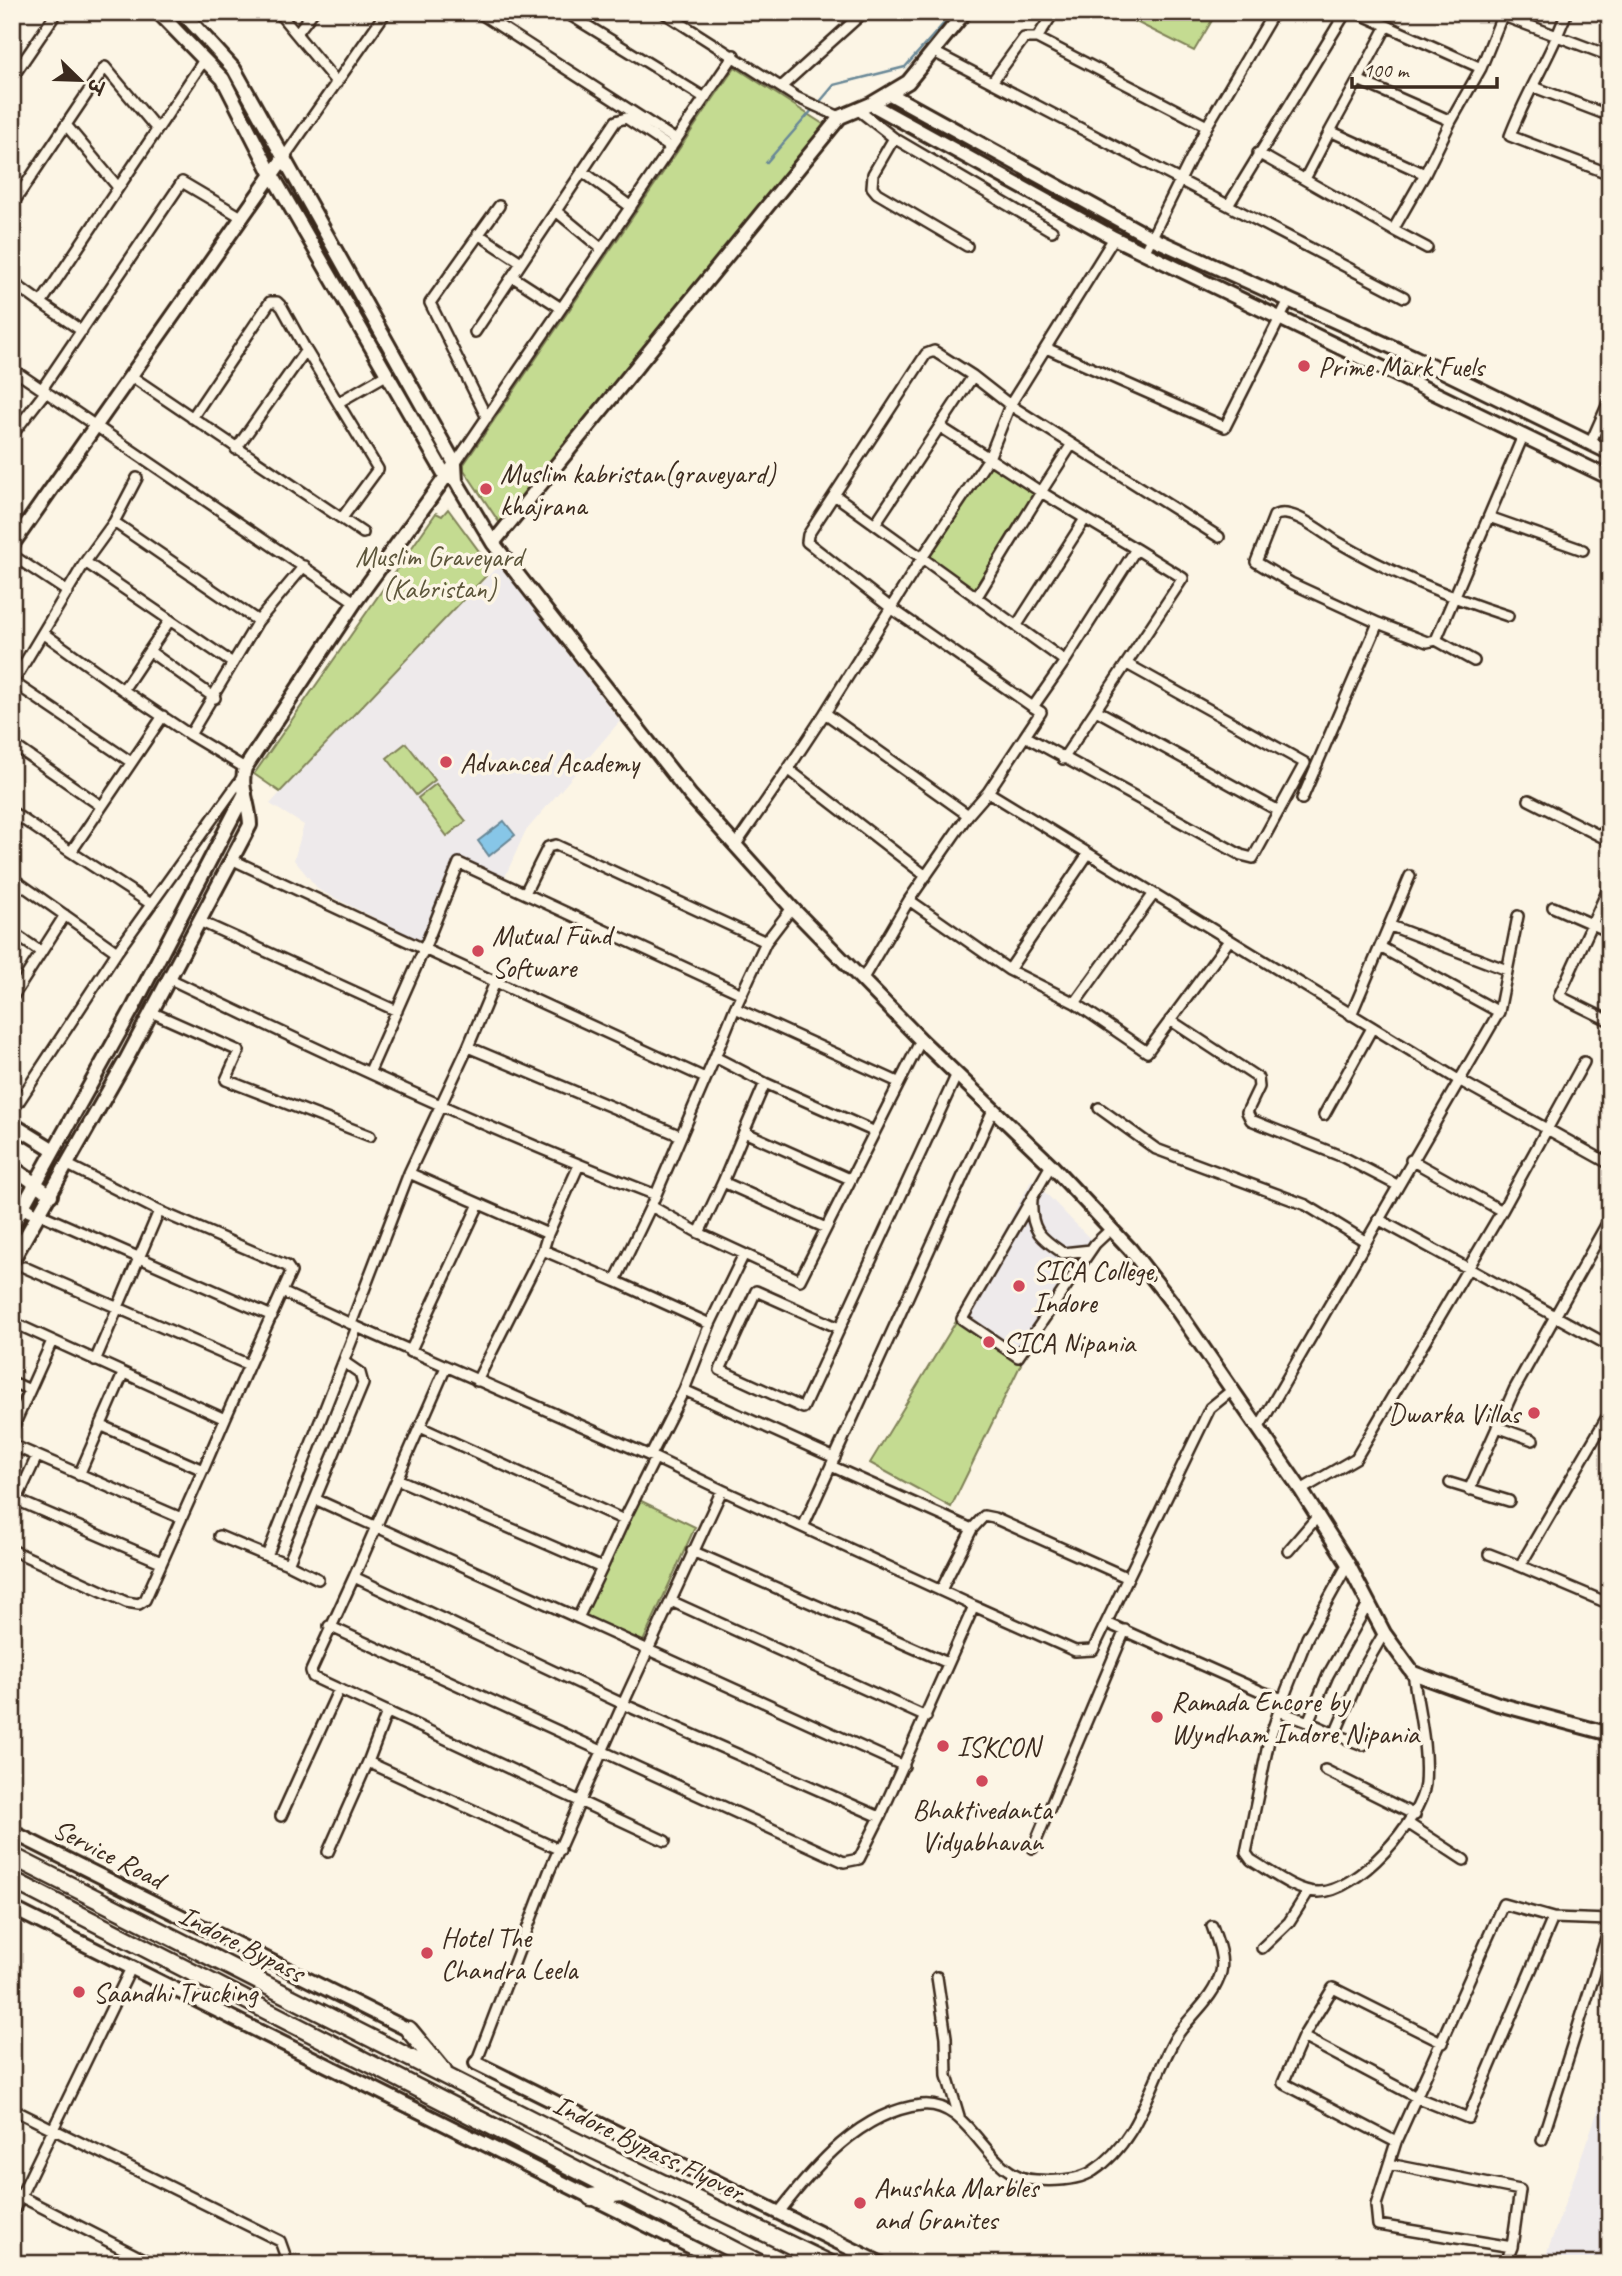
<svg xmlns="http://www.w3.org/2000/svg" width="1622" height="2276" font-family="Caveat,'Playpen Sans Deva',sans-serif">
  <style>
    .built { fill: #eeeaeb }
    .green { fill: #c4db91; stroke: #808258; stroke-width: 2 }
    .water { fill: #87c6e7; stroke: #698897; stroke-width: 2 }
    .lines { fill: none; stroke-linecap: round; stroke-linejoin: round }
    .stream { stroke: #698897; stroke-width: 2.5 }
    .street-casing { stroke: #3b2a1e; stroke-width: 14 }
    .secondary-casing { stroke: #3b2a1e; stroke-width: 18 }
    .highway-casing { stroke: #3b2a1e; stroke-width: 21 }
    .street { stroke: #fcf5e5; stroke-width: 9 }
    .secondary { stroke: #fcf5e5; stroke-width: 12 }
    .highway { stroke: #fcf5e5; stroke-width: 16 }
    .poi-dot { fill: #d1495b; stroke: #fcf5e5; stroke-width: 2.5 }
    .labels { text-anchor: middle; stroke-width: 7; stroke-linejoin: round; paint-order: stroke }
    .poi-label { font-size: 28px; fill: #3b2a1e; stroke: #fcf5e5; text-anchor: start }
    .park-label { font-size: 28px; fill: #5d563b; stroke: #fcf5e5 }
    .street-label { font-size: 28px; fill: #3b2a1e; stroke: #fcf5e5 }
  </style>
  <rect width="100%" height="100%" fill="#fcf5e5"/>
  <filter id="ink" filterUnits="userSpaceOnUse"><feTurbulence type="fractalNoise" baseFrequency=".0143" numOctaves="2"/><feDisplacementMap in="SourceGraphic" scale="14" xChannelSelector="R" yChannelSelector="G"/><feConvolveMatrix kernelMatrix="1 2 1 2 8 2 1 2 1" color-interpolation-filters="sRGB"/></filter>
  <g filter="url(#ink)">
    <path class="built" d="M499 565 620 721 525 832 505 877 461 860 425 943 319 890 294 860 304 825 270 804 349 717Z
      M1032 1179 1099 1248 1021 1365 951 1507 870 1463 957 1320Z
      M1610 2077V2264H1543Z"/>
    <path class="green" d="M1116 12H1217L1194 51Z
      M735 67 826 126 501 525 464 470V464Z
      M983 461 1034 494 973 591 920 555Z
      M448 509 484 558 486 576 280 792 254 774 436 513 442 516Z
      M406 743 435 780 416 795 387 758Z
      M436 784 466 821 447 836 418 798Z
      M957 1320 1021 1364 951 1507 870 1463Z
      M633 1497 695 1527 641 1646 577 1619Z"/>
    <path class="water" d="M504 821 515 835 489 856 478 841Z"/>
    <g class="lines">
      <path class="stream" d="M818 104 834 85 905 67 954 12
        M766 163 813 109"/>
      <defs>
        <path id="street" d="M278 12 337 83
          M478 12 676 140
          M565 12 705 98
          M663 12 796 97 840 117
          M1054 12 1037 38 1207 126
          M1356 12 1481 68 1502 16
          M1493 12 1557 36 1567 12
          M297 33 313 12
          M932 51 1404 297
          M1610 56 1557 36C1542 70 1523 101 1510 136L1610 174
          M12 78 57 12
          M1358 80 1387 26
          M992 82 1024 38H1037
          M781 87 864 12
          M1534 87 1610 116
          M857 109 894 138 1052 231
          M66 125 117 186
          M894 138 873 174 872 187 877 193 967 246
          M1258 153 1393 230
          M285 156 386 12
          M582 171 631 207
          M1425 174 1451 121
          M1305 179 1330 131
          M1229 204 1346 12
          M12 205 105 67 156 128
          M556 211 602 249
          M478 234 521 262
          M1427 248 1393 230 1425 174 1330 131 1358 80 1451 121 1481 68
          M1144 253 1207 126 1274 12
          M513 277 561 308
          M12 282 41 303 204 60
          M41 303 82 331
          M475 332 616 121 626 118 671 148
          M1046 348 1225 427 1288 302
          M12 369 355 602
          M131 376 363 533
          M973 376 934 351 926 354 808 535 807 542 891 608 1033 707 1065 661
          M42 389 182 182 243 218
          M339 402 386 375
          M192 418 270 302H277L282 307 306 350
          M487 418 430 303 499 206
          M12 435 46 391
          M1072 444 1041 492 1136 549
          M1590 444 1610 399
          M236 449 306 350 378 469 342 518
          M455 464 734 55
          M137 478 114 522 258 621
          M836 496 1065 661 1136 549 1183 578 1063 759
          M1489 517 1583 550
          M875 524 973 376 1010 405 1219 537
          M12 555 68 592
          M85 562 231 662
          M978 595 1041 492 989 458 1010 405 1114 238
          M1378 623 1291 583 1256 562 1274 516C1291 506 1321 532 1336 541 1389 572 1449 597 1508 616
          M1017 625 1085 519
          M43 633 123 690
          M1436 640 1523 436
          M149 651 170 620
          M1127 664 1305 763 1253 858 1241 855 1025 736 988 792 1457 1079 1610 1164
          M13 682 131 762
          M12 684 85 562 114 522
          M1096 710 1279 811
          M825 713 788 769 926 876
          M190 735 123 690 149 651 215 698
          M1025 736 1041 712 1033 707
          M12 744 101 806
          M245 768 190 735 258 621 304 566
          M1302 799 1378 623 1427 642 1436 640 1474 661
          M1529 800 1610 841
          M12 812 71 852
          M968 815 988 792
          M735 846 788 769
          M231 859 424 949 459 863 742 994
          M12 878 117 952
          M1610 885 1559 996 1610 1021
          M525 893 548 847 556 845 766 942 735 1008
          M909 900 1009 970 1075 1003 1147 1052 1228 942
          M151 904 71 852 163 716
          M1553 907 1610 932
          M199 921 397 1011
          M1391 926 1507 970
          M12 932 41 952
          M766 942 792 908
          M1382 948 1499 1012
          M1009 970 1088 854
          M168 978C328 1055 490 1131 656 1195
          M496 980 468 1047 681 1136
          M862 980 909 900 968 815 825 713 922 558 989 458 942 428
          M12 998 65 915
          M1075 1003 1153 895
          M151 1012 239 1051 226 1080 370 1136
          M1351 1015 1410 876
          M1170 1020 1258 1078 1259 1087 1247 1112 1251 1120 1343 1157 1397 1185
          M715 1057 735 1008 898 1082
          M370 1071 424 949 705 1078
          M12 1087 18 1103
          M12 1106 18 1103 117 952 241 779
          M1099 1108 1156 1149 1306 1205 1365 1241
          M1324 1115 1372 1028
          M744 1132 765 1083 873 1131
          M1411 1160 1502 1211
          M1051 1165 962 1319 1018 1357 1095 1244 1111 1229
          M409 1173 468 1047
          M723 1182 744 1132 850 1179
          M1032 1199C1030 1229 1039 1237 1063 1253L1091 1250
          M40 1214 272 1316
          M1378 1219 1610 1346
          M826 1228 723 1182 699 1233 800 1280 921 1040
          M699 1233 651 1206 715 1057 765 1083
          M548 1234 579 1165
          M744 1254 710 1324 684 1390 835 1458
          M24 1267 249 1365 291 1272 287 1266 159 1211 68 1165
          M615 1281 710 1324
          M284 1293 351 1324 409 1173 548 1234 543 1250 615 1281 651 1206
          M12 1322 225 1419 249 1365
          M839 1328 756 1291 720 1370 803 1408 957 1074
          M410 1352 479 1204
          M95 1361 159 1211
          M344 1362 360 1373 363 1384 288 1564 267 1556 357 1327 655 1458
          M446 1367 354 1577 623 1704 722 1490 974 1606
          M477 1381 543 1250
          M12 1382 30 1390
          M1610 1412 1520 1566 1610 1604
          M100 1425 203 1470 225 1419
          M420 1427 624 1520 655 1458 722 1490
          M1259 1427 1499 1012 1518 916
          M1497 1427 1533 1440
          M12 1430 52 1341
          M12 1445 181 1518
          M651 1455 684 1390
          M831 1466 972 1529
          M79 1475 123 1374
          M397 1479 602 1568 578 1618 904 1766
          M1450 1483 1509 1501
          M1301 1490 1356 1458 1502 1211 1584 1062
          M1469 1490 1514 1390 1610 1218
          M12 1498 161 1562
          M315 1499 578 1618
          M12 1510 37 1456
          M803 1527 993 1110
          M219 1536 267 1556
          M12 1550 126 1602 139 1604 145 1600 203 1470
          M692 1551 948 1663
          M1288 1551 1318 1516
          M1489 1554 1520 1566
          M288 1564 318 1579
          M1348 1564 1307 1638 1283 1699 1269 1740 1246 1853 1251 1860C1270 1871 1296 1892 1318 1892 1357 1893 1421 1820 1425 1784 1428 1745 1418 1710 1413 1673
          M602 1568 624 1520
          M354 1577 311 1671 313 1677 665 1841
          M941 1590 972 1529 984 1516 994 1518 1126 1577
          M671 1601 926 1717
          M1369 1602 1328 1675 1308 1722 1335 1734 1362 1671 1384 1633
          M1107 1623 1258 1690
          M329 1626 844 1862 859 1859 880 1817
          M1263 1692 1283 1699
          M1279 1711 1308 1722
          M387 1712 368 1762 560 1850
          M1335 1734 1363 1745
          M1325 1770 1415 1815
          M281 1816 338 1691
          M1409 1824 1464 1860
          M1033 1848 1125 1630
          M328 1852 368 1762
          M1262 1948 1289 1922 1308 1892
          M937 1977 946 2037 947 2076 959 2116
          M1303 2037 1418 2098 1468 2118 1553 1918
          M1443 2043 1333 1988 1303 2037 1283 2083 1396 2142 1389 2164 1520 2190 1512 2247 1505 2264
          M476 2063 549 1872 623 1704 880 1817 974 1606 1075 1651 1093 1650 1210 1408 1231 1391
          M12 2109 280 2241 285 2255 280 2264
          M1542 2140 1610 1926
          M1396 2142 1503 1904 1553 1918 1610 1920
          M1389 2164 1376 2205 1378 2225 1512 2247
          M12 2192 153 2264
          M780 2211C814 2167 860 2112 921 2105 972 2099 986 2179 1036 2180 1053 2181 1078 2181 1093 2171 1139 2142 1150 2082 1176 2037 1190 2015 1214 1999 1221 1972 1224 1957 1217 1940 1212 1926
          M12 2214 131 1968"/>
        <path id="secondary" d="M158 12 223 79 271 173 445 475 450 478
          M182 12 234 69 455 464 456 481 493 543 690 795 792 908 921 1040 1051 1165 1130 1249 1173 1304 1301 1490 1348 1564 1384 1633 1413 1673 1498 1704 1610 1734
          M890 94 1150 237 1414 357 1610 453
          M871 104 1114 238 1610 478
          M493 543 840 117 871 104 908 82 965 12
          M12 545 285 156
          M12 1124 54 1150
          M12 1167 51 1195
          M12 1198 30 1211
          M12 1226 134 1006 245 793
          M12 1261 126 1060 250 825C250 806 239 787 245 768L355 602 455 464
          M12 1832 409 2030
          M12 1908 725 2264
          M476 2063 882 2264"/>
        <path id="highway" d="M12 1856 544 2126 830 2264
          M12 1880 761 2264
          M409 2030 443 2071
          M591 2197 621 2193"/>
      </defs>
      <use href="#street" class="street-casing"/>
      <use href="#secondary" class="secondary-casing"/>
      <use href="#highway" class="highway-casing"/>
      <use href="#street" class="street"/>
      <use href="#secondary" class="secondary"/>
      <use href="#highway" class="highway"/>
    </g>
  </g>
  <g class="poi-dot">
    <circle cx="1304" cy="366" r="7"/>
    <circle cx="486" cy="489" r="7"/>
    <circle cx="446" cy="762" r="7"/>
    <circle cx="478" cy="951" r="7"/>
    <circle cx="1019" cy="1286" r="7"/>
    <circle cx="989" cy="1342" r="7"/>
    <circle cx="1534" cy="1413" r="7"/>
    <circle cx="1157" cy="1717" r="7"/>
    <circle cx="943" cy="1746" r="7"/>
    <circle cx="982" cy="1781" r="7"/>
    <circle cx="427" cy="1953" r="7"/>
    <circle cx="79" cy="1992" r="7"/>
    <circle cx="860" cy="2203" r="7"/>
  </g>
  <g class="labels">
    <g class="poi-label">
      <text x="1318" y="376">Prime Mark Fuels</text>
      <text x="500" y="483">Muslim kabristan(graveyard)<tspan x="500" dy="32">khajrana</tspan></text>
      <text x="460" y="772">Advanced Academy</text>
      <text x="492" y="945">Mutual Fund<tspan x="492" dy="32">Software</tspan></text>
      <text x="1033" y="1280">SICA College,<tspan x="1033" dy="32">Indore</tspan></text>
      <text x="1003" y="1352">SICA Nipania</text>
      <text x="1520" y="1423" text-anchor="end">Dwarka Villas</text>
      <text x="1171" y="1711">Ramada Encore by<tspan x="1171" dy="32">Wyndham Indore Nipania</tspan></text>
      <text x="957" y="1756">ISKCON</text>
      <text x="982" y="1819" text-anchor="middle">Bhaktivedanta<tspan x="982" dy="32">Vidyabhavan</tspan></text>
      <text x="441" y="1947">Hotel The<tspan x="441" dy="32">Chandra Leela</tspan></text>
      <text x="93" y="2002">Saandhi Trucking</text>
      <text x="874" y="2197">Anushka Marbles<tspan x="874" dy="32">and Granites</tspan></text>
    </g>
    <g class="park-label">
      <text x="439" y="566">Muslim Graveyard<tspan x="439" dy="32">(Kabristan)</tspan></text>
    </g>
    <g class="street-label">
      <text transform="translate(109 1853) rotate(27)" y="10">Service Road</text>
      <text transform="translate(242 1943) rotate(27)" y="10">Indore Bypass</text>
      <text transform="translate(649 2147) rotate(26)" y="10">Indore Bypass Flyover</text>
    </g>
  </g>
  <rect width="1622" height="2276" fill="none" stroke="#fcf5e5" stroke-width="42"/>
  <rect x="21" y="21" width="1580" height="2234" fill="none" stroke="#3b2a1e" stroke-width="2.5" filter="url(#ink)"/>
  <g transform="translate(80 80) rotate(113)" stroke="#fcf5e5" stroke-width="5" paint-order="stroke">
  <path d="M0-5L12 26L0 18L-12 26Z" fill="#3b2a1e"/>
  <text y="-10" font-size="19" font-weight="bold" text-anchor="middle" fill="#3b2a1e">उ</text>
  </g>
  <path d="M1352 77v10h145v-10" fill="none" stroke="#3b2a1e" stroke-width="3.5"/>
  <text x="1363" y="77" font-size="21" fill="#3b2a1e" stroke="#fcf5e5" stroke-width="5" paint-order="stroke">100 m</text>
</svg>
